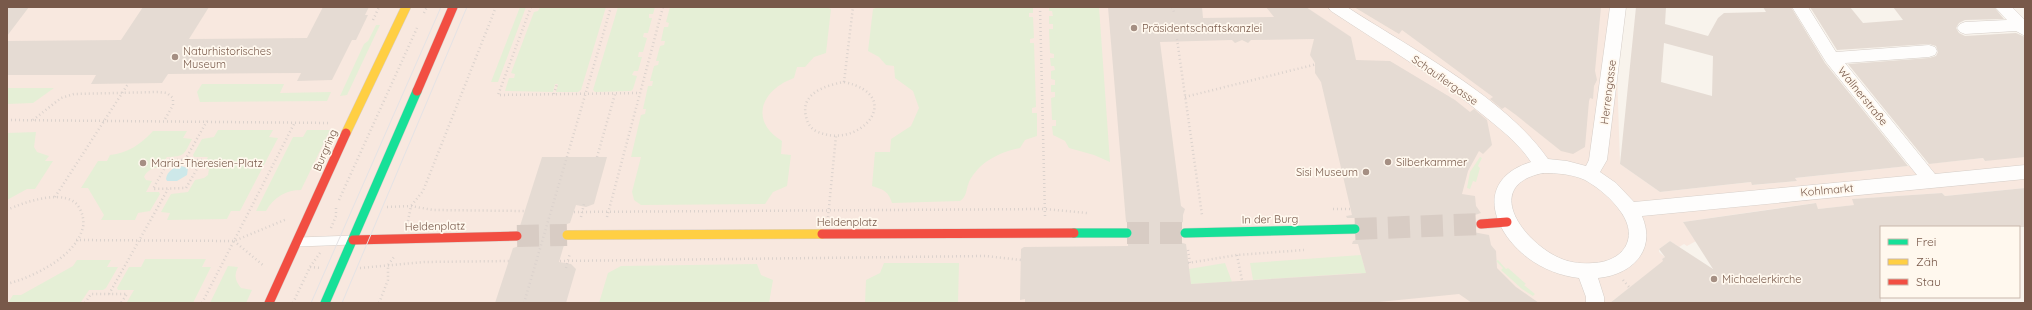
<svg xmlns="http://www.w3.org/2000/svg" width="2032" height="310" font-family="Quicksand,sans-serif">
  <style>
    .commercial { fill: #f8e8df }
    .green { fill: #e5efd6 }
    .water { fill: #cde8e9 }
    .building { fill: #e5dbd3; fill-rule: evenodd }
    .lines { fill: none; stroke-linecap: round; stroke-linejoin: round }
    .secondary-tunnel { stroke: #d8ccc4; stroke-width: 22; stroke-dasharray: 22 11; stroke-linecap: butt }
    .lane-casing { stroke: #d6cec8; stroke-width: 10 }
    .street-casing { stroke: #d6cec8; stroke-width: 1 }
    .fast-casing { stroke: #d8cec8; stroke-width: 10 }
    .slow-casing { stroke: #d8cec8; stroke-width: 10 }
    .jam-casing { stroke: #d8cec8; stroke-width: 10 }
    .path { stroke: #dbd2cd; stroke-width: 2.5; stroke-dasharray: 1 3; stroke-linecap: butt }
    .lane { stroke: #fefdfc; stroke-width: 9 }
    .street { fill: #fefdfc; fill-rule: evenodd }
    .fast { stroke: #16e098; stroke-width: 9 }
    .slow { stroke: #ffcf43; stroke-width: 9 }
    .jam { stroke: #f24e42; stroke-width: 9 }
    .tram { stroke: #e5e3e5; stroke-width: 1 }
    .poi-dot { fill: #a58f83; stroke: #fff8ee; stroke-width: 1.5 }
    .labels { text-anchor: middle; stroke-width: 3.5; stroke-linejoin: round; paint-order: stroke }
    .poi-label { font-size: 11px; fill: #78594a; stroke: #fff8ee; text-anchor: start }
    .street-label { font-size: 11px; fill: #78594a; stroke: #fff8ee }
  </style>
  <rect width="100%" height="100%" fill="#f8f3ec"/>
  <path class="commercial" d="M7 7H1615L1620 164 1660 192 1751 182 1753 185 1797 181 1795 178 1983 158 1985 161 2025 152V188L1945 196 1942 193 1853 199 1855 205 1818 209 1815 203 1683 222 1696 241 1687 246 1684 244 1679 247 1670 241 1659 249V252L1665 257 1662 259 1664 261 1614 300 1613 303H7Z"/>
  <path class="green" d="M520 7H526L498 82H491Z
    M540 7H606L581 90 578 92H556L558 84H555L553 92 505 91 509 78H514L515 74 511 73 534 12 538 11Z
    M618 7H655L653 14H649V18H652L648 33H644L643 37 647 38 643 52H639L638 57H642L638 71H634L632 75 637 76 633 89 631 91 595 92 593 90Z
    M670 7H825L831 9 826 53 814 57 805 67H797L794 78C761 90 749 121 782 141L781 154 791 155 787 186 773 192 765 204 641 205 634 200 632 192 641 157H631L641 115 645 114 646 109H643L648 86H652L653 81H650L654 66 658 65 659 61H656L660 46 664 45 665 41H661L664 27H668L669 23 666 22Z
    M879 7H1033V13H1029V17H1033L1034 38 1030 39V43H1034L1036 107 1032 108V113H1037V136L1025 140 1020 148C999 152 979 162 969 182 966 189 967 197 960 201L892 203C889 192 883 189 872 186L875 152H890L891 139 911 126 919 108 913 91 895 78 894 66 886 65 879 57 868 51 873 9Z
    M1049 7H1099L1110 162 1094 155 1069 148 1065 141 1053 135 1052 126H1056V120H1052L1051 98 1055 97V92H1051V85H1055V80L1051 79V71L1055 70 1054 66H1051L1050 58H1054V54L1050 53 1049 29H1053V24H1049V16H1053L1052 11H1049Z
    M376 25H380L347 95 340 96 364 44 368 41Z
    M202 84H284L280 93 331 92 327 101 200 102 197 92Z
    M7 88H54L33 103 7 104Z
    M218 130H273L269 137 278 138 240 211H231L227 219 167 220 170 213 161 212 171 194 188 192 195 180 204 178 208 175 209 169 202 167 208 157H194L193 155 202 139 214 137Z
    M307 130H330L301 190C286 190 274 197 266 211H256L293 137H303Z
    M153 131H187L183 138 192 139C184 154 185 157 167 157L160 167C153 168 147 170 144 177L146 180 152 181 146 192H159L160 194 150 211 138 213 135 220H101L104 215 88 188H81L98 161H107L110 155C128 153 141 144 153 131Z
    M36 132 34 147 37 152 49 156 45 161H53L35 189H27L7 200V133Z
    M1480 157 1482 158 1478 166 1480 168 1476 182 1473 181 1470 189 1467 188 1470 172Z
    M1361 255 1367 276 1362 277 1361 273 1253 280 1250 263Z
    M145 259H206L202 267H211L193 303 127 302 134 290H118L117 288 129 267H141Z
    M77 260H111L107 267H118L106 288 103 290H89L81 302 8 303 13 295H21L73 266Z
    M1498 260 1506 269 1508 268 1526 284 1524 285 1535 294 1533 296 1522 289 1501 270 1503 268 1496 261Z
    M884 263H959L958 303H865L866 280 880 273Z
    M1225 263 1232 282 1191 284 1189 269Z
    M757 264 761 275 773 280 769 303H599L608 273 621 266Z
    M228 266 238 267C234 276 235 280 241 288L252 290 246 303H210Z"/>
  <path class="water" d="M181 166 188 168 187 175 177 181H167L166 179C167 171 174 167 181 166Z"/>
  <path class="building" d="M7 7H29L7 36Z
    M143 7H209L189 39 307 38 323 7H369L365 15H368L356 40H352L332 80 297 81 301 73 168 74 162 83 91 84 96 75H7V41L121 40Z
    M1108 7H1202L1203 18 1274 17 1266 7H1306L1351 37 1356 60 1390 61 1455 100 1470 112 1474 109 1487 120 1492 145 1483 154 1479 151 1468 171 1462 194 1475 196 1476 206 1481 213 1472 216 1468 225 1473 232 1489 235 1491 245 1496 251 1497 268 1516 287 1539 303H1472L1459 294 1369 303H1025V299L1020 300 1021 249 1024 247 1128 246V244L1136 241 1140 234 1136 225 1126 222ZM1314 39 1310 55 1315 63V73L1321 82 1352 215 1346 216 1347 218H1356L1364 221 1368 228 1364 237 1353 241 1352 244H1358L1366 273 1191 284 1186 244 1176 241 1172 234 1176 225 1183 222V215L1185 209 1181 206 1160 42 1232 40 1235 43 1242 40 1248 43 1251 40Z
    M1354 7H1601L1595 71 1597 80 1594 86 1593 99 1590 98 1589 101 1585 147 1573 154 1561 151 1516 115 1505 107 1502 109 1490 99 1493 97 1402 30 1399 34Z
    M1636 7H1666L1665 24 1708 36 1718 18 1724 13 1766 12 1763 7H1791L1825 63 1908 166 1795 178 1797 181 1752 185 1751 182 1660 192 1620 164ZM1664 43 1713 56 1712 96 1661 82Z
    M1810 7H1850L1863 23 1903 20 1893 7H1994L2004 19 1965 20 1959 23 1956 28 1959 33 1965 36 2016 33 2025 37V157L1985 161 1983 158 1929 164 1848 64 1929 58 1936 56 1938 52 1936 46 1929 44 1837 50Z
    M542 157H607L594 204 586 207 576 205 570 223 558 227 554 234 558 243 564 245 559 262 571 264 576 269 566 303H495L513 248 526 244 530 237 526 228 520 226Z
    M2025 188V227H1881V303H1610L1663 261 1662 259 1665 257 1659 249 1670 241 1713 269 1683 222 1816 203 1818 209 1854 205 1852 199 1942 193 1945 196Z"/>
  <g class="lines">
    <path class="secondary-tunnel" d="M1355 229 1481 224
      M1127 233H1185
      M517 236 567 235"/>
    <defs>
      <path id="lane" d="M298 242 353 240"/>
      <path id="street" d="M1328 7H1347C1410 48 1505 97 1548 159L1567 161 1586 166 1589 160 1610 7H1626L1607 160 1600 172 1616 183 1634 202 1917 175 1826 62 1792 7H1808L1836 52 1929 45 1935 47 1937 51 1935 55 1929 57 1845 63 1935 174 2025 165V179L1642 216C1657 251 1631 275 1598 278L1604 297V303H1586V297L1579 278C1561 276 1543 269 1528 258 1491 230 1475 179 1531 162 1520 145 1504 132 1488 119 1439 78 1384 46 1331 11ZM1543 173C1557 173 1572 174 1585 180 1599 188 1612 199 1621 212 1640 239 1622 262 1593 263 1583 264 1572 263 1562 259 1526 245 1479 186 1543 173Z
        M1995 7H2012L2025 20V36L2016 31 1965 34 1960 32 1957 28 1960 24 1965 22 2007 20Z"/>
      <path id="fast" d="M1074 233H1127
        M1185 233 1355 229
        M325 303 417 91"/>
      <path id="slow" d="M346 133 406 7
        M567 235 822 234"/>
      <path id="jam" d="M417 91 453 7
        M1481 224 1507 222
        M822 234 1074 233
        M353 240 517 236
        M269 303 346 133"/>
    </defs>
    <use href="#lane" class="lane-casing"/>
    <use href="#street" class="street-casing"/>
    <use href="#fast" class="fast-casing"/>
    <use href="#slow" class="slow-casing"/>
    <use href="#jam" class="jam-casing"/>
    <path class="path" d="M531 7 498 95 640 93
      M1040 7 1045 216
      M1172 7 1174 12
      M424 13 427 7
      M373 20 379 7
      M1177 39 1202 215
      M844 82C908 96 858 152 816 131 810 128 807 122 806 116 800 93 827 85 844 82Z
      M844 82 853 7
      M554 94 557 84
      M1185 97 1317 64
      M7 120 330 123
      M33 120 61 98 74 94 158 92 167 93 173 98V105L164 121
      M597 157 615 94
      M169 160H202L186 188 153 189Z
      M185 160 207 121
      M55 197 128 84
      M339 200 417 28
      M387 207 411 206 433 210 525 211
      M1333 209H1351
      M7 210C24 202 69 186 80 209 83 215 84 221 83 227 76 257 33 277 7 284
      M574 212 1045 209 1087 213
      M581 217 584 204
      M607 217 663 7
      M828 217 836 136
      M408 221 411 206 423 191 496 7
      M331 228 336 216V207
      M76 240 234 241 287 219
      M234 241 264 266
      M1188 250 1190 263
      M1237 255 1242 280
      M560 261 986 256 1021 260
      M1188 263 1237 255 1304 250
      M310 267 321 268
      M360 268 424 262 509 261
      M566 268 570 253
      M1623 280 1629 287
      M109 294 168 189
      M85 303 91 294H127L121 303
      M202 303 295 122
      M293 303 310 267 320 253
      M379 303 388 280V265L394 257
      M524 303 611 7"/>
    <use href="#lane" class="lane"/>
    <use href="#street" class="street"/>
    <use href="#fast" class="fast"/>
    <use href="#slow" class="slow"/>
    <use href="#jam" class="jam"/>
    <path class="tram" d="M311 303 441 7
      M342 303 467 7"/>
  </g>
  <g class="poi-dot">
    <circle cx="1134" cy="28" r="4"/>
    <circle cx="175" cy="57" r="4"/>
    <circle cx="1388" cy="162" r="4"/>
    <circle cx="143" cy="163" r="4"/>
    <circle cx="1366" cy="172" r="4"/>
    <circle cx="1714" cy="279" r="4"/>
  </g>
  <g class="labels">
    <g class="poi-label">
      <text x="1142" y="32">Präsidentschaftskanzlei</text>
      <text x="183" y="55">Naturhistorisches<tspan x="183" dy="13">Museum</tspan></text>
      <text x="1396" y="166">Silberkammer</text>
      <text x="151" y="167">Maria-Theresien-Platz</text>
      <text x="1358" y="176" text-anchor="end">Sisi Museum</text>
      <text x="1722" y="283">Michaelerkirche</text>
    </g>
    <g class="street-label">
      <text transform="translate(1445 80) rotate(35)" y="4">Schauflergasse</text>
      <text transform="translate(1608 92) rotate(-83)" y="4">Herrengasse</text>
      <text transform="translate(1863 96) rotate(51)" y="4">Wallnerstraße</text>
      <text transform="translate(325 150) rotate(-67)" y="4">Burgring</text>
      <text transform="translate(1827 190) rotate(-5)" y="4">Kohlmarkt</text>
      <text transform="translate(1270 219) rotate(-1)" y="4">In der Burg</text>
      <text x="847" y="226">Heldenplatz</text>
      <text transform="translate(435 226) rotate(-1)" y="4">Heldenplatz</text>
    </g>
  </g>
  <rect width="2032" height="310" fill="none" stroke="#78594a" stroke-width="16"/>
  <rect x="1880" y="226" width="140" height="72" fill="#fff8ee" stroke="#c9b8ac"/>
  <rect x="1888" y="239" width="20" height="6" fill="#16e098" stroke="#c9b8ac"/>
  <text x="1916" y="246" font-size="12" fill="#78594a">Frei</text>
  <rect x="1888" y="259" width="20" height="6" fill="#ffcf43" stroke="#c9b8ac"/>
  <text x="1916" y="266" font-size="12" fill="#78594a">Zäh</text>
  <rect x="1888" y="279" width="20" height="6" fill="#f24e42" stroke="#c9b8ac"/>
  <text x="1916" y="286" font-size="12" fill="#78594a">Stau</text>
</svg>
